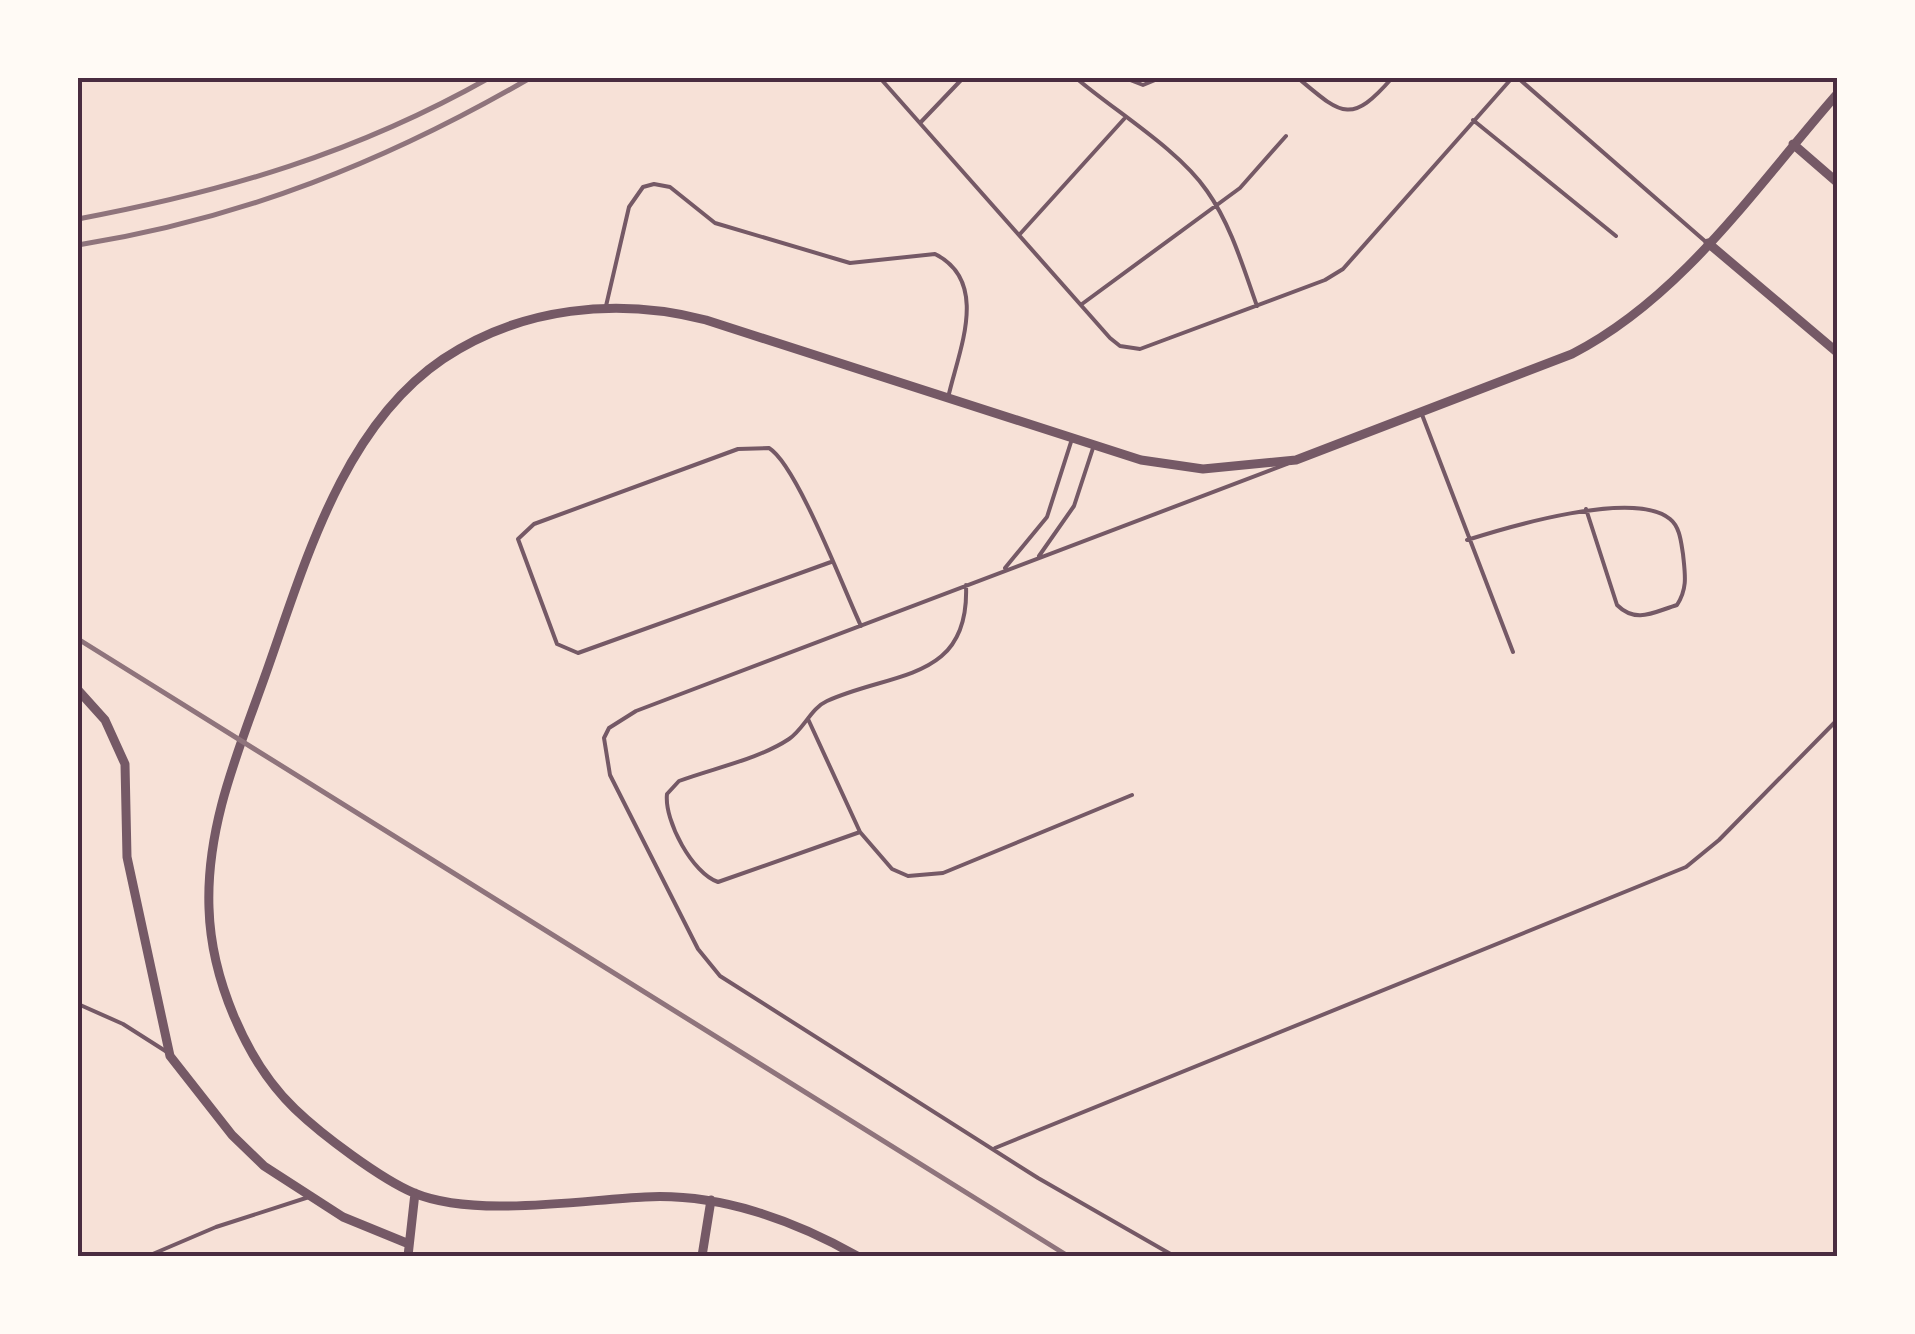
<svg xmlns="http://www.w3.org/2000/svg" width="1915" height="1334" font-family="Overpass,sans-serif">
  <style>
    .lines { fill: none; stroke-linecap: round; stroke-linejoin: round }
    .service { stroke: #755966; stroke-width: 4 }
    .minor { stroke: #755966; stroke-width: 9 }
    .rail { stroke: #8f747c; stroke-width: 5 }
    .neatline { fill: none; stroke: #4a2c40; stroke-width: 4 }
  </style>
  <rect width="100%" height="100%" fill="#f7e1d7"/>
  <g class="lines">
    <path class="service" d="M880 78 1110 338 1120 346 1140 349 1325 280 1343 269 1512 78
      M1076 78C1116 112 1178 149 1207 191 1231 225 1243 267 1257 306
      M1125 78 1143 85 1160 78
      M1298 78C1342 115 1351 125 1392 78
      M1518 78 1706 242
      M1473 120 1616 236
      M920 123 963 78
      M1020 234 1124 119
      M1082 304 1240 188 1286 136
      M606 306 629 207 643 187 654 184 670 187 715 223 850 263 935 254C991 282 958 352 948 398
      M1421 412 1513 652
      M1467 540C1508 527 1634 489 1670 519 1680 527 1681 542 1683 554 1685 574 1688 588 1677 605 1654 612 1636 624 1617 605L1586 509
      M1039 556 1074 506 1094 445
      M831 562 578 653 557 644 518 539 534 524 738 449 769 448C797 465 844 590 861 626
      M1005 568 1047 517 1071 442
      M808 719 860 832 892 869 908 876 943 873 1132 795
      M860 832 718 882C693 874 664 821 667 794L679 781C714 768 759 759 789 739 804 729 811 708 827 701 893 671 970 682 966 585
      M78 1004 123 1024 167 1052
      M995 1148 1686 867 1719 840 1838 719
      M148 1256 216 1227 309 1197
      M1174 1256 1038 1178 720 976 698 949 610 775 604 738 609 728 636 711 1287 464"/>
    <path class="minor" d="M1793 144 1838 183
      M1708 243 1838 353
      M78 690 105 720 125 764 127 857 170 1056 232 1135 264 1166 343 1217 409 1244
      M408 1256 415 1193
      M702 1256 711 1200
      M857 1256C794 1220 719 1193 645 1197 581 1200 474 1218 414 1193 381 1179 322 1135 295 1109 245 1061 211 977 209 908 206 826 238 752 265 676 304 567 341 428 443 359 521 307 617 297 706 320L1141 460 1203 469 1296 460 1572 354C1683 297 1757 185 1838 93"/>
    <path class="rail" d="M78 219C227 191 356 153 489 78
      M78 245C242 219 387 161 530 78
      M78 639 1068 1256"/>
  </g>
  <rect width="1915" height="1334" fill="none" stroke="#fffaf5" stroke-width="160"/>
  <rect x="80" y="80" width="1755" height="1174" class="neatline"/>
</svg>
